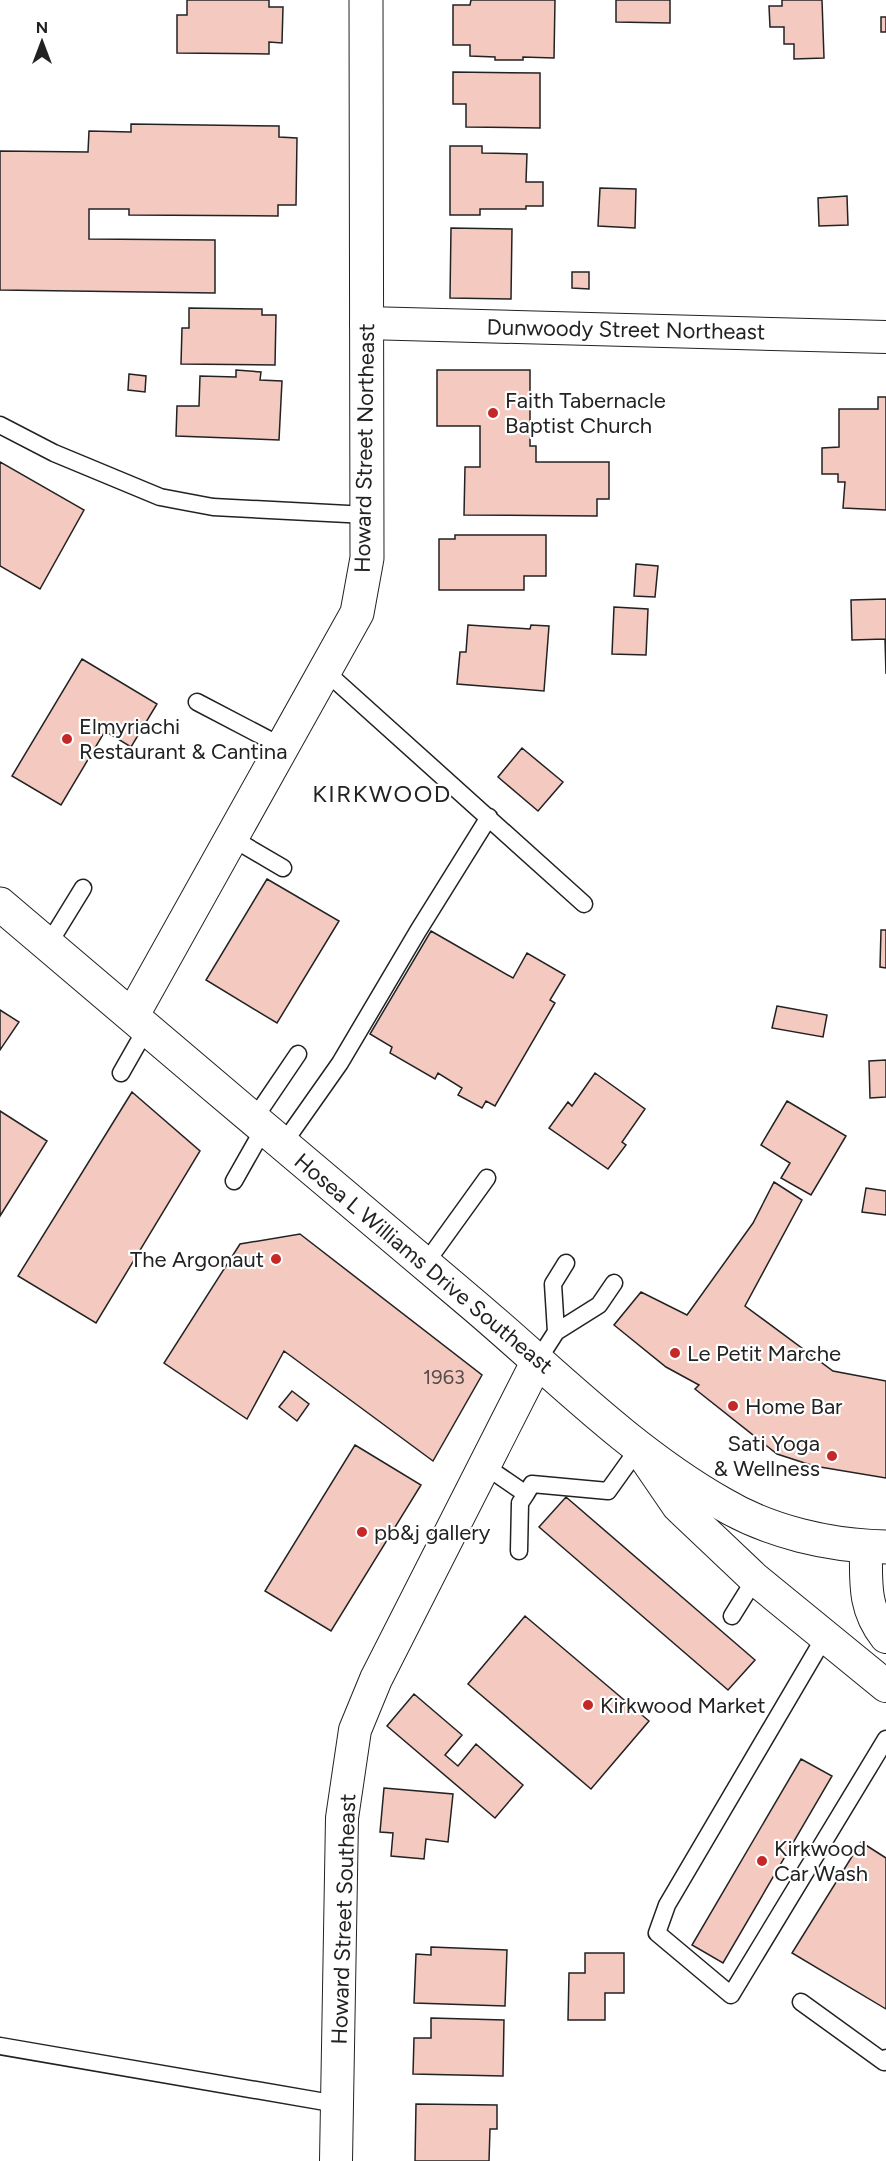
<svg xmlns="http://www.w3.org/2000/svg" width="886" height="2161" font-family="Figtree,sans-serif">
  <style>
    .building { fill: #f3c9c0; stroke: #222; stroke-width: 1.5 }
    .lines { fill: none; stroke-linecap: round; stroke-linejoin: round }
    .lane-casing { stroke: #222; stroke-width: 19 }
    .street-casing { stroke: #222; stroke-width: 34 }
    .secondary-casing { stroke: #222; stroke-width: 35 }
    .lane { stroke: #fff; stroke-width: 16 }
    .street { stroke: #fff; stroke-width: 32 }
    .secondary { stroke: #fff; stroke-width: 33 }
    .poi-dot { fill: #c62828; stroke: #fff; stroke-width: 2 }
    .labels { text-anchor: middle; stroke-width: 4.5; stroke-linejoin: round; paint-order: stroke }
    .number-label { font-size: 20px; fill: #564c4a }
    .street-label { font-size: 22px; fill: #222; stroke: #fff }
    .poi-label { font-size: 22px; fill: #222; stroke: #fff; text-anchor: start }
    .neighbourhood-label { font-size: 24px; letter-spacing: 1.5px; fill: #222; stroke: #fff }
  </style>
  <rect width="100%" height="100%" fill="#fff"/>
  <path class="building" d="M187 0H269V7H283L282 43 269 42V54L177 53V15H187Z
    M471 0H555L554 58 523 57V60H495V57L470 56V45H453V5H470Z
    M616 0H670V23L616 22Z
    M782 0H822L824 58 794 59V44H784V27H770L769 6H782Z
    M881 17H886V32H881Z
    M453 72 540 73V128L466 127V104H453Z
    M131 124 279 126V137L297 138 296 205H278V216L129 215V209H89V239L215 240V293L0 290V151L88 152 89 131 131 132Z
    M450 146H482V153L527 154 526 182H543V206H526V209H480V215H450Z
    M600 188 636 189 635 228 598 226Z
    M847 196 848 225 819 226 818 198Z
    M451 228 512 229 511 299 450 298Z
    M572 272H589V289L572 288Z
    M189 308 262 309V315H276L275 365 181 364 182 328H189Z
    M236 370 261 372 260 380 282 381 279 440 176 436 177 406H199L200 376 236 377Z
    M437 370H530V446H536V462H609V499H597V516L464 515 465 467H480V426H437Z
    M129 374 146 376 145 392 128 390Z
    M878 397H886V510L843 508 845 482H838V474H822V448L839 447V409H878Z
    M0 462 84 510 40 589 0 566Z
    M455 535H546V576H524V590H439V539H455Z
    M636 564 658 566 655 597 634 596Z
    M886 599V674L885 639 852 640 851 600Z
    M614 607 648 609 646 655 612 654Z
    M468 625 530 629 531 625 549 626 544 691 457 684 460 652H466Z
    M82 659 157 704 131 747 105 731 61 805 12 776Z
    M522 748 563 782 538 811 498 777Z
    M267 879 339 921 277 1023 206 980Z
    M881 930H886V968L880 967Z
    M431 931 513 978 527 953 565 975 550 1000 555 1003 495 1106 486 1101 482 1108 458 1095 462 1088 438 1073 435 1079 390 1053 392 1047 370 1034Z
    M777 1006 827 1015 823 1037 772 1028Z
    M0 1010 19 1022 0 1050Z
    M886 1060V1097L870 1098 869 1061Z
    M595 1073 645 1109 622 1142 626 1145 608 1169 549 1128 568 1102 572 1106Z
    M132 1092 200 1151 96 1323 18 1276Z
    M787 1101 846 1136 811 1195 781 1178 790 1163 761 1145Z
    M0 1111 47 1141 0 1216Z
    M774 1182 802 1200 745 1306 833 1371 886 1381V1478L814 1466 777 1454 695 1389 699 1385 666 1367 614 1325 641 1292 687 1315 753 1223Z
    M866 1188 886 1191V1215L862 1212Z
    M300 1234 482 1375 433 1461 284 1351 247 1419 164 1363 240 1244Z
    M292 1391 309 1404 297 1421 279 1407Z
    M355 1445 421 1485 331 1631 265 1591Z
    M566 1497 755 1660 728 1690 539 1527Z
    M525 1616 649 1721 591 1789 468 1684Z
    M414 1694 462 1735 445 1755 458 1766 476 1744 523 1785 495 1818 387 1726Z
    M801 1759 832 1776 723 1963 692 1945Z
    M384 1788 453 1794 448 1842 426 1839 424 1859 391 1856 393 1833 380 1832Z
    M861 1842 886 1858V2009L792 1953Z
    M431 1947 507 1950 505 2006 414 2003 416 1954 431 1955Z
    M585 1953H624V1993H605V2020H568L569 1973H585Z
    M431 2018 504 2020 503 2076 413 2074 414 2038H431Z
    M416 2104 497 2105V2129H490L489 2161H415Z"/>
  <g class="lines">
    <defs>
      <path id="lane" d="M0 425 54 453 160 497 213 507 367 515
        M325 671 584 904
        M197 702 283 747
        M232 838 283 868
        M48 945 83 888
        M121 1073 146 1029
        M254 1119 298 1054
        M283 1144 340 1063 418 931 489 817
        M234 1181 264 1128
        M425 1264 487 1178
        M556 1332 553 1284 566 1263
        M538 1360 556 1332 599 1305 614 1283
        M485 1466 526 1494 532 1484 608 1491 638 1449
        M519 1551 520 1503 526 1494
        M732 1616 755 1579
        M824 1638 667 1905 657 1933 731 1995 886 1739
        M801 2002 884 2062 886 2058
        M0 2046 337 2104"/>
      <path id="street" d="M366 323 886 337
        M641 1452 678 1506 755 1579 886 1686
        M866 1546C866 1582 863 1608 886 1637
        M336 2161 342 1818 355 1730 376 1679 538 1360"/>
      <path id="secondary" d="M0 904C156 1037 312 1169 469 1301 551 1370 627 1449 721 1503 769 1532 830 1546 886 1547
        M132 1016 357 613 367 558 366 0"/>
    </defs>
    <use href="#lane" class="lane-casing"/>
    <use href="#street" class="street-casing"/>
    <use href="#secondary" class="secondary-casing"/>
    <use href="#lane" class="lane"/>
    <use href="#street" class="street"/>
    <use href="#secondary" class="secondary"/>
  </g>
  <g class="poi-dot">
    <circle cx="493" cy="413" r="6"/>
    <circle cx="67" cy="739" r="6"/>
    <circle cx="276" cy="1259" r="6"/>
    <circle cx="675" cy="1353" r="6"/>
    <circle cx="733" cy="1406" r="6"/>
    <circle cx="832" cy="1456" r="6"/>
    <circle cx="362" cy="1532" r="6"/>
    <circle cx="588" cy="1705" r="6"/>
    <circle cx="762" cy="1861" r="6"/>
  </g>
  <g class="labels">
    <g class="number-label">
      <text x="444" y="1384">1963</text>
    </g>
    <g class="street-label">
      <text transform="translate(626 329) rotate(1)" y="8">Dunwoody Street Northeast</text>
      <text transform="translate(364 448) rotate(-89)" y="8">Howard Street Northeast</text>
      <text transform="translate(424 1263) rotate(40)" y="8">Hosea L Williams Drive Southeast</text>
      <text transform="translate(343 1919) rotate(-88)" y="8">Howard Street Southeast</text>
    </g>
    <g class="poi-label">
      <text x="505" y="408">Faith Tabernacle<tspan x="505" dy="25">Baptist Church</tspan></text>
      <text x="79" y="734">Elmyriachi<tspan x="79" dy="25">Restaurant &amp; Cantina</tspan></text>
      <text x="264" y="1267" text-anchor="end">The Argonaut</text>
      <text x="687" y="1361">Le Petit Marche</text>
      <text x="745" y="1414">Home Bar</text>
      <text x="820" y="1451" text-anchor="end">Sati Yoga<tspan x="820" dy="25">&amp; Wellness</tspan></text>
      <text x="374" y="1540">pb&amp;j gallery</text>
      <text x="600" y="1713">Kirkwood Market</text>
      <text x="774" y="1856">Kirkwood<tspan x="774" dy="25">Car Wash</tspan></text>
    </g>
    <g class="neighbourhood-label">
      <text x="382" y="802">KIRKWOOD</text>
    </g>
  </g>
  <g transform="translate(42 42)" stroke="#ffffff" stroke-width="4.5" paint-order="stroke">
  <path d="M0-4.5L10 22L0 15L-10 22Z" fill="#222222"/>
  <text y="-9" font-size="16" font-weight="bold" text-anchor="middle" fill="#222222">N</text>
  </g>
</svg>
